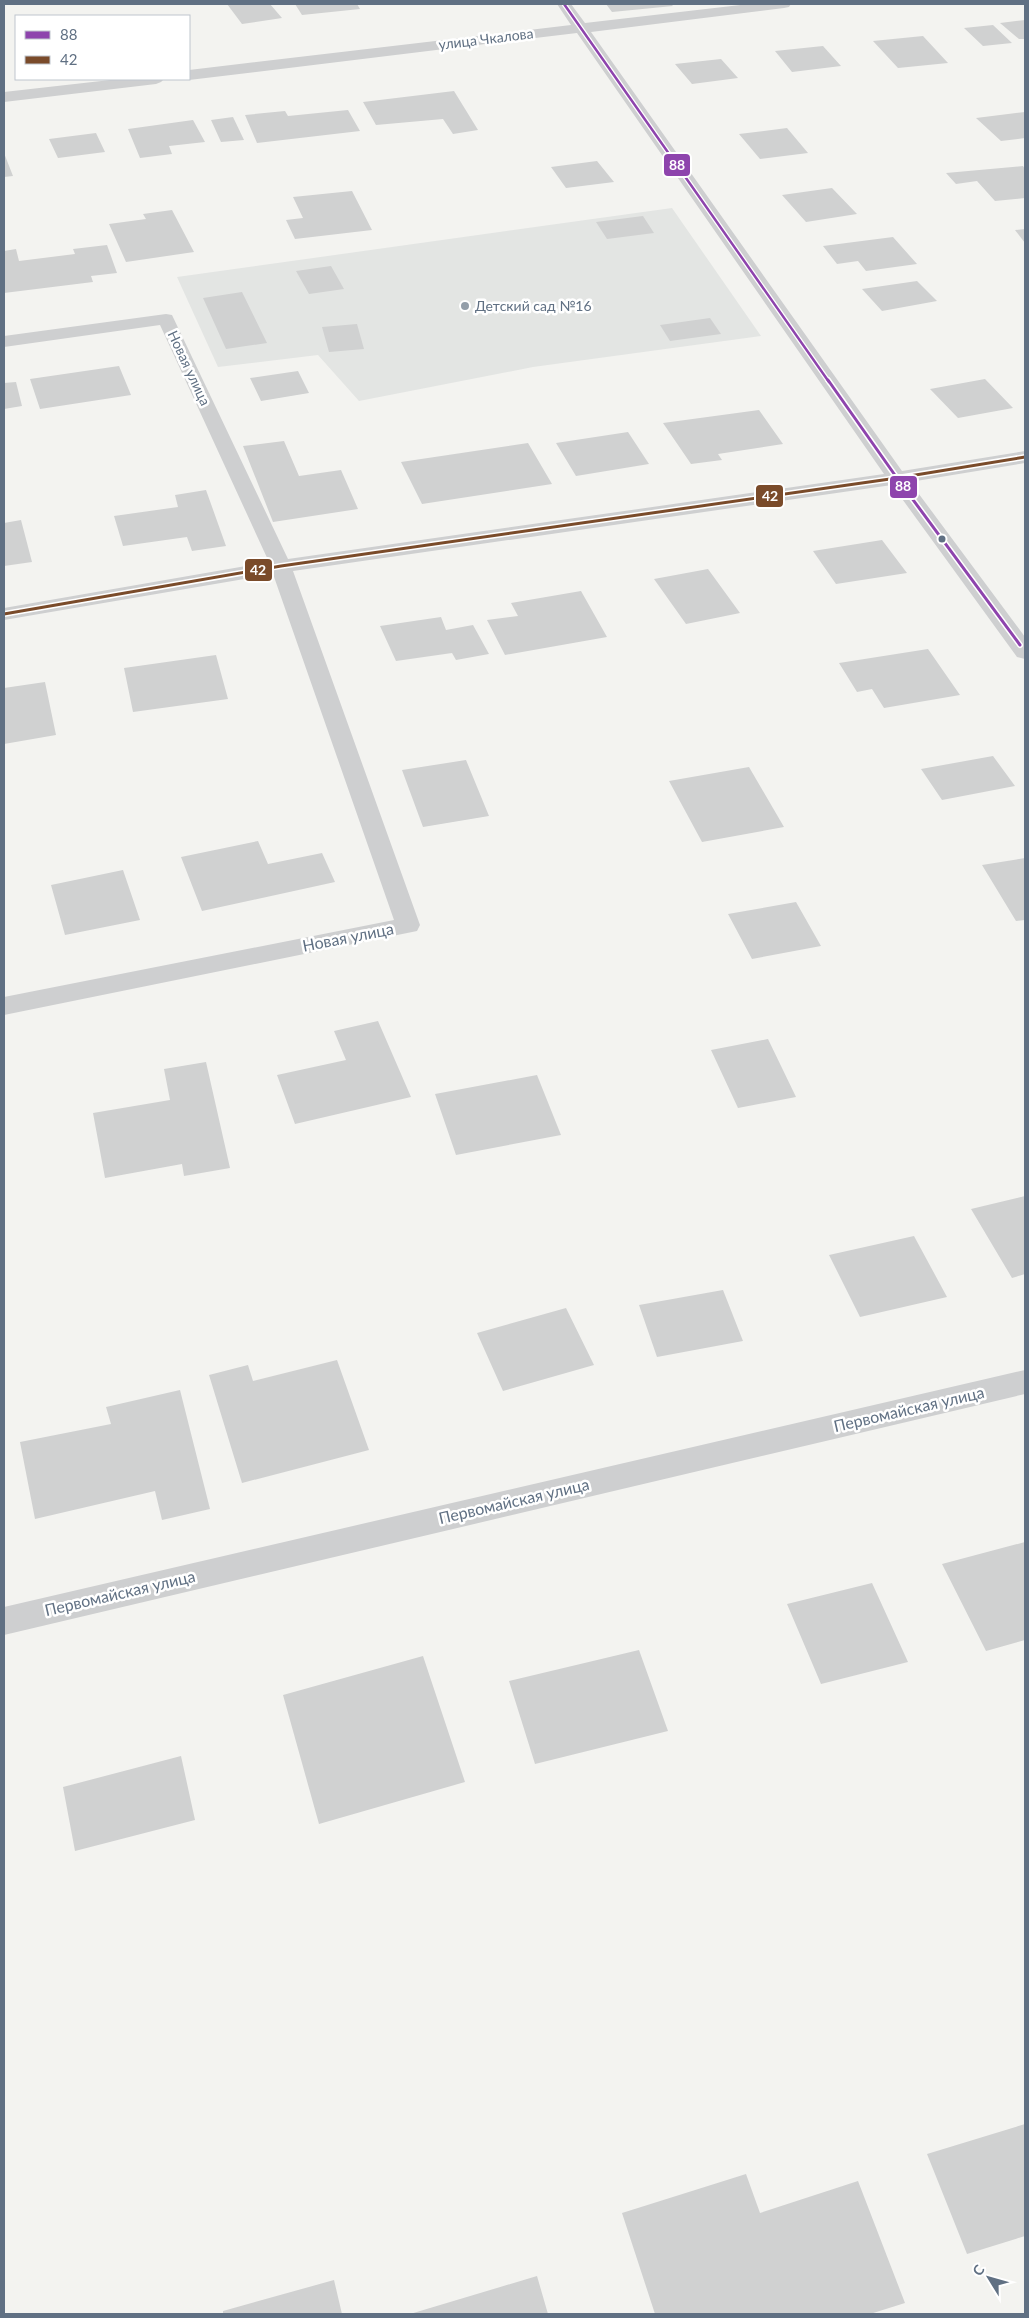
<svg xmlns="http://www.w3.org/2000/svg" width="1029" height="2318" font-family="Lato,sans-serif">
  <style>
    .built { fill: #e3e5e3 }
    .building { fill: #d0d1d1 }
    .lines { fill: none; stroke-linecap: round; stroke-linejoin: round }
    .minor { fill: #cecfd0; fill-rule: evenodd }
    .bus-1-far1-casing { stroke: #fff; stroke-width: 5 }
    .bus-1-casing { stroke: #fff; stroke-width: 6 }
    .bus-2-casing { stroke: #fff; stroke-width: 6 }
    .bus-1-far1 { stroke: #8e44ad; stroke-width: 2.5 }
    .bus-1 { stroke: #8e44ad; stroke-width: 3 }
    .bus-2 { stroke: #7a4b2a; stroke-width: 3 }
    .poi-dot { fill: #939ea9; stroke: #fff; stroke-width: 2 }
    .bus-dot { fill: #607083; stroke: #fff; stroke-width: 2 }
    .labels { text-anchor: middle; stroke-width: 5; stroke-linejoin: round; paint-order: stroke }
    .far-street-label { font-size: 14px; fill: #607083; stroke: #fff }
    .far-poi-label { font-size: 14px; fill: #607083; stroke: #fff; text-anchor: start }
    .street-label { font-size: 16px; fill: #607083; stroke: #fff }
    .line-badge { stroke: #fff; stroke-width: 2 }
    .badge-label { font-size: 14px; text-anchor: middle; font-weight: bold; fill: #fff }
  </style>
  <rect width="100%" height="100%" fill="#f3f3f0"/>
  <path class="built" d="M672 208 761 336 533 367 359 401 318 355 218 367 177 277Z"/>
  <path class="building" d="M227 4H270L282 18 242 24Z
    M295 4H357L360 9 302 15Z
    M606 4H671L673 6 612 12Z
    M1025 20V39H1019L1000 23Z
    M993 25 1012 43 983 46 964 28Z
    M923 36 948 63 898 68 873 41Z
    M823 46 841 66 792 72 775 51Z
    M721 59 738 78 692 84 675 64Z
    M454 91 478 130 453 134 443 119 376 125 363 102Z
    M348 110 360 131 257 143 245 115 285 111 288 116Z
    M1025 112V138L1001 141 976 118Z
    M233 117 244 140 221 142 211 120Z
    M193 120 205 142 169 146 172 154 140 158 128 129Z
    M787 128 808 153 760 159 739 134Z
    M96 133 105 152 58 158 49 139Z
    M4 153 13 176 4 177Z
    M597 161 614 182 566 188 551 167Z
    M1023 166 1025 169V198L995 201 977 181 956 184 946 173Z
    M832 188 857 214 806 222 782 195Z
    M352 191 372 230 295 239 286 220 303 218 293 197Z
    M172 210 194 252 126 262 109 224 146 219 143 214Z
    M643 216 654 233 607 239 596 222Z
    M1025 229V243L1015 230Z
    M893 237 917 264 866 271 858 261 837 264 823 246Z
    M107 245 117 273 91 276 93 282 4 293V251L16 249 19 261 75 254 73 249Z
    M331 266 344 289 309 294 296 271Z
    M917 281 937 301 882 311 862 289Z
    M242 292 267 343 226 349 203 298Z
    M710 318 721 334 670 341 660 325Z
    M357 324 364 349 329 352 322 327Z
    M119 366 131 395 40 409 30 379Z
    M298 371 309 393 261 401 250 378Z
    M985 379 1013 408 958 418 930 389Z
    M16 382 22 406 4 409V383Z
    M759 410 783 444 718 454 722 460 691 464 663 423Z
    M628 432 649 464 576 476 556 443Z
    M284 441 299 476 341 470 358 509 273 522 243 446Z
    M528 443 552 484 422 504 401 462Z
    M206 490 226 546 192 551 187 537 123 546 114 516 178 507 175 495Z
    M21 520 32 562 4 566V523Z
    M882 540 907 573 836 584 813 551Z
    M708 569 740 613 686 624 654 579Z
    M581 591 607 637 505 655 487 620 518 616 511 603Z
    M441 617 446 630 473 625 489 654 456 660 452 653 396 661 380 626Z
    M928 649 960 695 884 708 872 689 857 692 839 663Z
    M216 655 228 699 133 712 124 668Z
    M45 682 56 735 4 744V688Z
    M993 756 1015 786 942 800 921 769Z
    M466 760 489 816 423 827 402 770Z
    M749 767 784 827 702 842 669 781Z
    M258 841 268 864 322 853 335 882 202 911 181 857Z
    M1025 858V920L1016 921 982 865Z
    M123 870 140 920 65 935 51 885Z
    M796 902 821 946 752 959 728 914Z
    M378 1021 411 1097 295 1124 277 1075 346 1060 334 1031Z
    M768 1039 796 1097 738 1108 711 1050Z
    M206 1062 230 1168 184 1176 182 1164 105 1178 93 1113 170 1100 164 1069Z
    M537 1075 561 1135 456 1155 435 1094Z
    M1025 1196V1274L1012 1278 971 1209Z
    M914 1236 947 1297 860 1317 829 1255Z
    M723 1290 743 1341 657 1357 639 1305Z
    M566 1308 594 1365 503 1391 477 1333Z
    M337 1360 369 1450 242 1483 209 1375 248 1365 253 1381Z
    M180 1390 210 1509 162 1520 155 1491 35 1519 20 1442 111 1424 106 1407Z
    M1025 1542V1640L986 1651 942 1564Z
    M872 1583 908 1662 821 1684 787 1604Z
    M639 1650 668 1731 535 1764 509 1681Z
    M423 1656 465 1782 319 1824 283 1695Z
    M181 1756 195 1820 75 1851 63 1787Z
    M1025 2124V2236L967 2254 927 2154Z
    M746 2174 760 2213 858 2181 905 2303 870 2314H655L622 2213Z
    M537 2276 548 2314H410Z
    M334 2280 342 2314H223V2311Z"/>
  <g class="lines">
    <path class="minor" d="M557 4H571L585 23 749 4H791L789 7 784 8 591 32 902 471 1025 451V463L910 482 1025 637V659L1017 657 892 485 293 571 420 925 417 931 4 1015V997L394 920 273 574 4 620V608L269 562 160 325 4 347V336L166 314 172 315 288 559 884 474 577 33 189 80 185 79H189V70L571 25Z
      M119 79H164L161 82 156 84 4 102V92Z
      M1025 1370V1394L4 1635V1607Z"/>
    <defs>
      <path id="bus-1-far1" d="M564 4 829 382"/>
      <path id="bus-1" d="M828 380 897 478 1020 645"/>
      <path id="bus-2" d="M4 614 281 566 897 478 1025 457"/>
    </defs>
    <use href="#bus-1-far1" class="bus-1-far1-casing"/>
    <use href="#bus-1" class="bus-1-casing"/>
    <use href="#bus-2" class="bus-2-casing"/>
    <use href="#bus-1-far1" class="bus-1-far1"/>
    <use href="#bus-1" class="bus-1"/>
    <use href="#bus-2" class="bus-2"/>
  </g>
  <circle class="poi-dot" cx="465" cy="306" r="5"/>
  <circle class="bus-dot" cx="942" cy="539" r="4.5"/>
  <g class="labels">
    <g class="far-street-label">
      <text transform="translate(486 39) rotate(-7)" y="5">улица Чкалова</text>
      <text transform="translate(189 368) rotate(65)" y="5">Новая улица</text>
    </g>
    <g class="far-poi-label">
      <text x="475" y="311">Детский сад №16</text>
    </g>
    <g class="street-label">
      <text transform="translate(348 937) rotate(-11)" y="6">Новая улица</text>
      <text transform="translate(909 1409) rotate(-13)" y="6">Первомайская улица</text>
      <text transform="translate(514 1501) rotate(-13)" y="6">Первомайская улица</text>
      <text transform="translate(120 1593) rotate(-13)" y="6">Первомайская улица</text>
    </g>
  </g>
  <g class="line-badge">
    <rect x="663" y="153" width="28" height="24" rx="5" fill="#8e44ad"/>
    <rect x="889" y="475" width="29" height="24" rx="5" fill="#8e44ad"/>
    <rect x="755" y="484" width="29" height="24" rx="5" fill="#7a4b2a"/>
    <rect x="244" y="558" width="29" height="24" rx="5" fill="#7a4b2a"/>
  </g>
  <g class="badge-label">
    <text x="677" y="170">88</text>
    <text x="903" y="491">88</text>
    <text x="770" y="501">42</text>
    <text x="258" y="575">42</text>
  </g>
  <rect width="1029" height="2318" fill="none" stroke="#607083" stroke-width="10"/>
  <rect x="15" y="15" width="175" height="65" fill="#ffffff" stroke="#bfc6cd"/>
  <rect x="25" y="31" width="25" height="8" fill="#8e44ad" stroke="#bfc6cd"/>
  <text x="60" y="40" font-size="15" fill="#607083">88</text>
  <rect x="25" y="56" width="25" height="8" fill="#7a4b2a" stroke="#bfc6cd"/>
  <text x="60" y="65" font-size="15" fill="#607083">42</text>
  <g transform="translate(989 2278) rotate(307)" stroke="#ffffff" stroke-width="4" paint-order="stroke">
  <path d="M0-4L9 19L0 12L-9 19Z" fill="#607083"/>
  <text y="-8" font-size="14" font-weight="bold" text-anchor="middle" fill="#607083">С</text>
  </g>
</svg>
